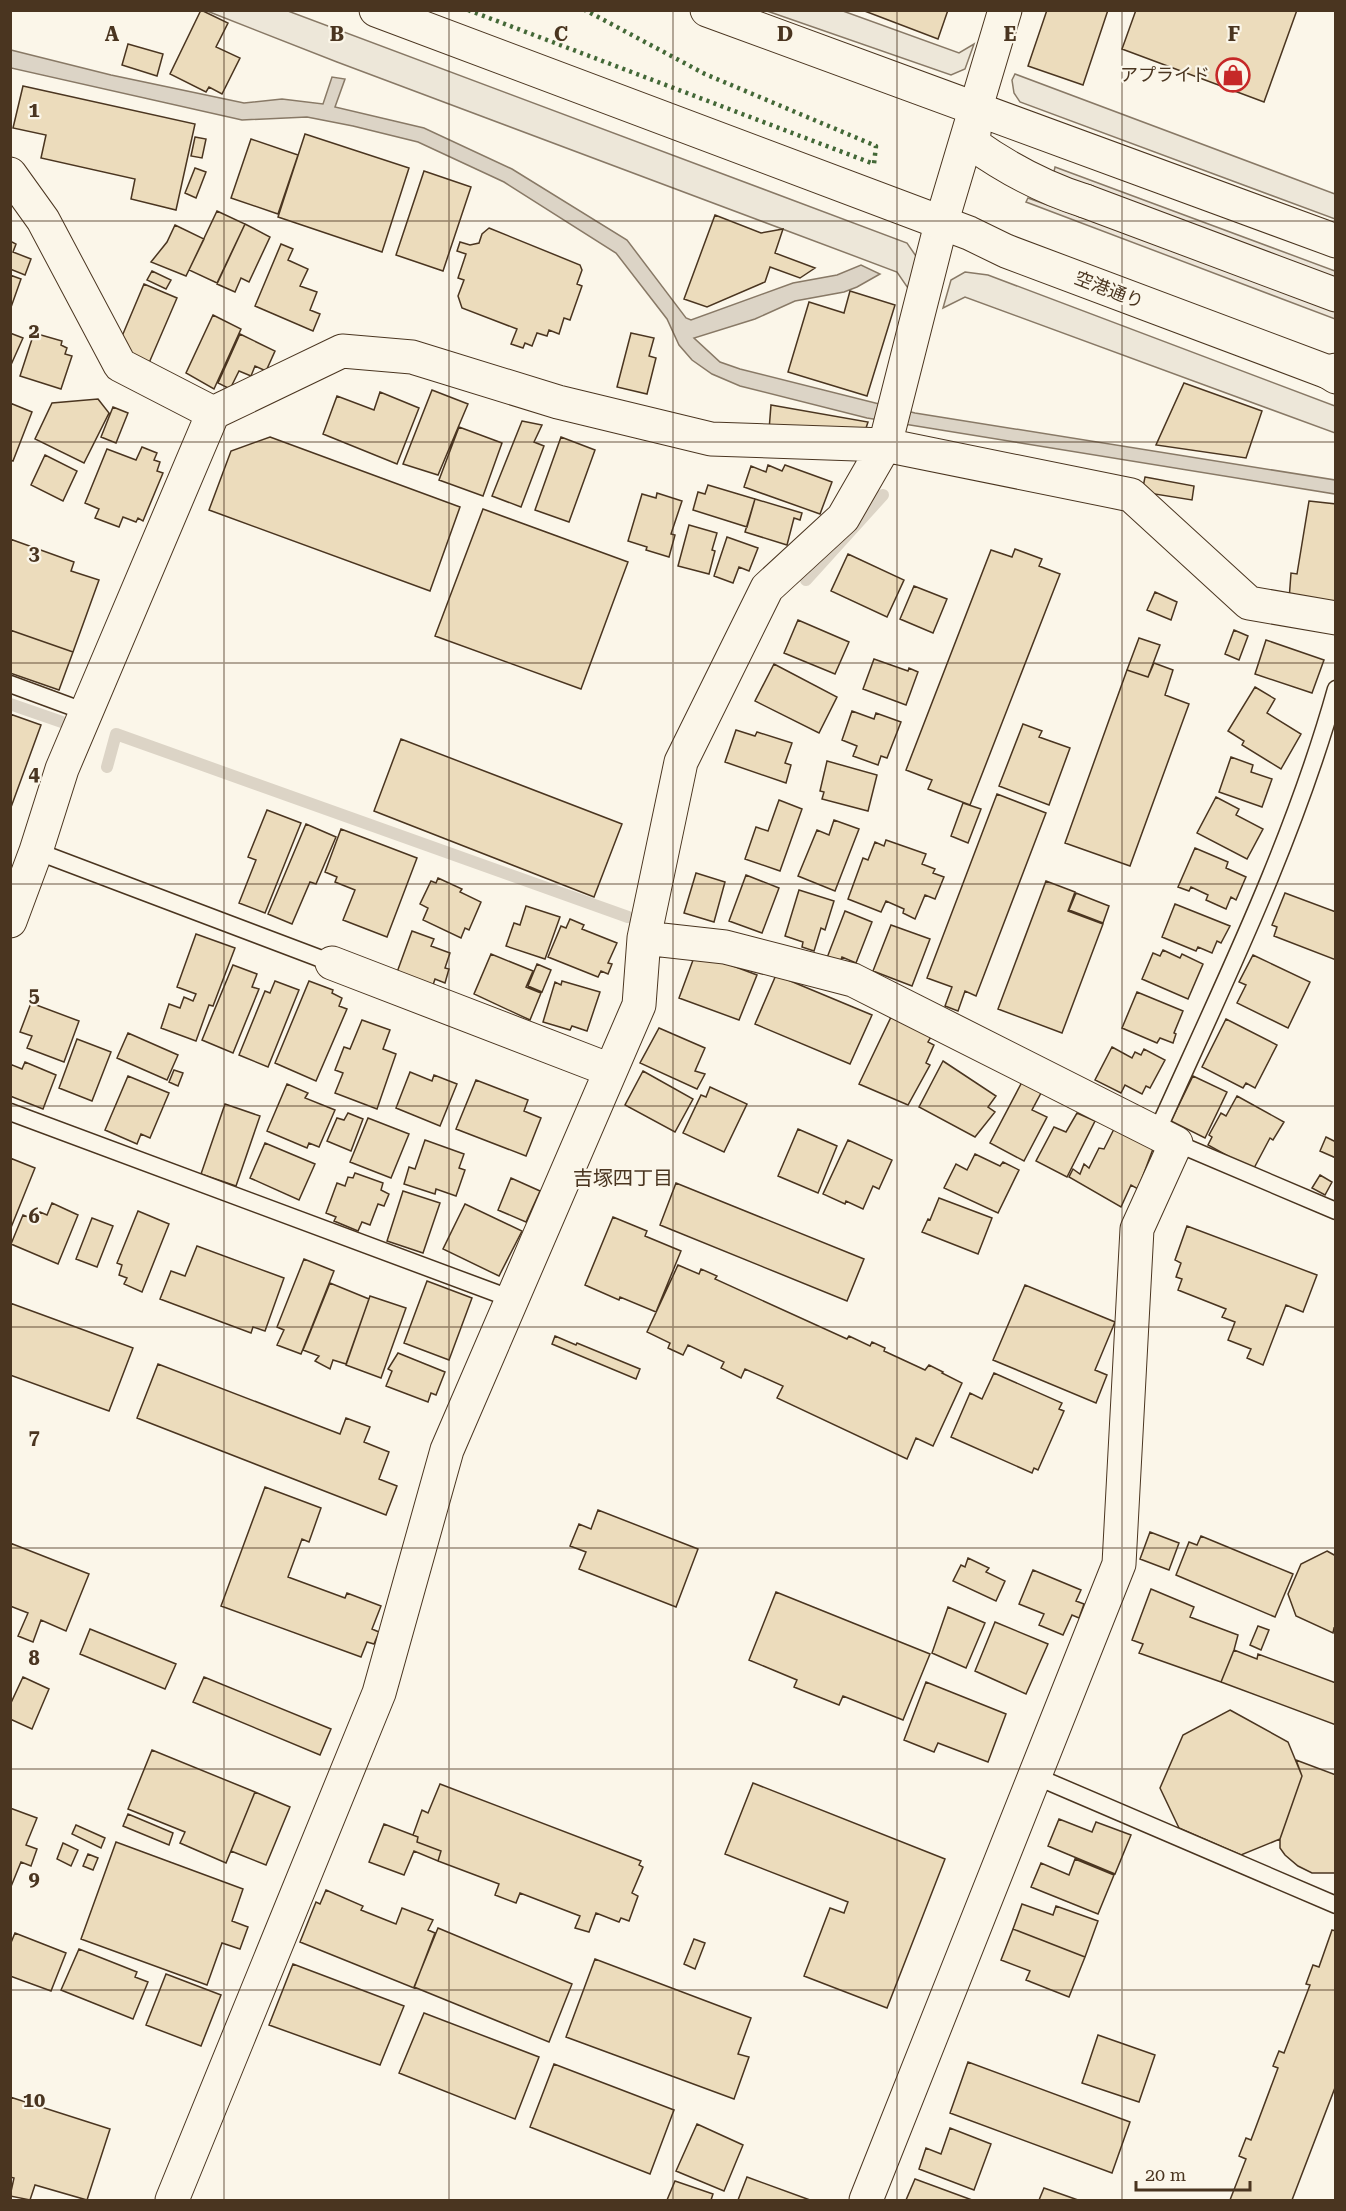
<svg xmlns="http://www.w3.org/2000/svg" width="1346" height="2211" font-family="'Roboto Serif','Noto Sans JP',serif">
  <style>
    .green { fill: #ede6d9; stroke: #887966; stroke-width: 1.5 }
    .parking { fill: #ede7d9; stroke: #887966; stroke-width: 1.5 }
    .water { fill: #dcd4c6; stroke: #887966; stroke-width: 1.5 }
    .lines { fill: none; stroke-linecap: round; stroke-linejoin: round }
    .stream { stroke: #dcd4c6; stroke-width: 12 }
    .building { fill: #ecdcbc; stroke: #4a3520; stroke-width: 1.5 }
    .lane-casing { stroke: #4a3520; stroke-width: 19 }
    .street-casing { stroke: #4a3520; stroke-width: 35 }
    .secondary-casing { stroke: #4a3520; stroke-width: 35 }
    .highway-casing { stroke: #4a3520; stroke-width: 35 }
    .lane { stroke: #fbf6e9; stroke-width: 16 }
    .street { stroke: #fbf6e9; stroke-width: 33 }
    .secondary { stroke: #fbf6e9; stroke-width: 33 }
    .highway { stroke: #fbf6e9; stroke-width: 33 }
    .hedge { stroke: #436837; stroke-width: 4.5; stroke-dasharray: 3 4.5; stroke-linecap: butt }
    .grid { fill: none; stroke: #4a3520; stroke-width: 1.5; stroke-opacity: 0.55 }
    .labels { text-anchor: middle; stroke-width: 4.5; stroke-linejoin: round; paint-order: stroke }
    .poi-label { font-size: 18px; fill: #4a3520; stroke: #fbf6e9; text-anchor: end }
    .street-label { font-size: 18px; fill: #4a3520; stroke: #fbf6e9 }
    .neighbourhood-label { font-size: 20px; fill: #4a3520; stroke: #fbf6e9 }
    .grid-label { font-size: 20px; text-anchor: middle; font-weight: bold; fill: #4a3520; stroke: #fbf6e9; stroke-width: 4.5; stroke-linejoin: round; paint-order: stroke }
  </style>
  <rect width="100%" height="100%" fill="#fbf6e9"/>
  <path class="green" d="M1055 167 1335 271V282L1053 176Z
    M1028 198 1335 308V319L1026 202Z"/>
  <path class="parking" d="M207 11H288L907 243 920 262 912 294 897 272 337 62Z
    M767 11H843L959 53 974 44 965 69 951 75Z
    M1015 74 1335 194V219L1020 102 1014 93 1012 80Z
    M965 272 988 275 1335 406V433L965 297 943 308 951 280Z"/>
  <path class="water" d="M11 50 111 75 244 103 282 99 323 104 332 77 345 79 335 107 424 128 512 169 627 240 686 318 691 320 793 283 837 275 861 265 880 274 857 287 844 292 795 301 755 319 694 338 720 362 740 369 915 413 1335 480V494L867 418 740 386 712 374 692 360 679 345 667 319 616 253 504 182 418 142 353 126 307 117 242 120 11 68Z"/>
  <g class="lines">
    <path class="stream" d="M806 580 883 495
      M10 704 62 722
      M107 767 116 734 628 917"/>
  </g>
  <path class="building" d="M201 10 228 23 216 47 240 58 222 94 209 87 206 92 170 74Z
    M862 10H948L938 39Z
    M1047 10H1108L1083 85 1028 66Z
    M1136 10H1297L1264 102 1122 49Z
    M128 44 163 54 157 76 122 65Z
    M23 86 195 124 176 210 131 199 135 179 41 158 46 135 13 128Z
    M305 134 409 168 382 252 278 217Z
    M195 137 206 139 202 158 191 156Z
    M251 139 298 155 278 214 231 198Z
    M195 168 206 172 196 198 185 193Z
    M424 171 471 187 443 271 396 255Z
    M217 211 245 224 217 283 189 270Z
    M715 215 761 233 783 229 775 253 815 268 800 278 770 267 765 282 707 307 684 299Z
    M245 224 270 237 249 282 241 278 235 292 217 284Z
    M175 225 204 239 186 276 151 262 167 242Z
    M489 228 580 265 582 270 577 284 582 286 570 320 564 318 559 334 549 330 547 336 537 333 532 346 525 343 523 348 511 344 517 329 462 308 458 296 464 280 458 278 466 254 457 251 460 242 470 245 479 243 482 234Z
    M10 241 16 244 13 252 31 259 25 275 10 269Z
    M281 244 293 249 288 260 308 269 300 286 317 292 310 310 320 314 313 331 255 306Z
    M152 271 171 280 166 289 147 280Z
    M10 275 21 279 10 310Z
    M144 284 177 298 146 370 120 341Z
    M850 291 895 305 867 396 788 372 809 302 844 313Z
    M213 315 241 329 214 389 186 373Z
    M10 333 23 338 10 367Z
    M34 333 62 341 61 345 67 348 65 354 72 356 61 389 20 376Z
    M631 333 654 338 649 356 656 358 647 394 617 387Z
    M240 334 275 351 266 371 255 366 251 376 239 371 230 389 218 383Z
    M1184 383 1262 411 1246 458 1156 445Z
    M432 390 468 404 438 475 403 464Z
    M380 392 419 408 397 464 323 434 337 396 374 410Z
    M98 399 109 413 84 463 35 439 52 403Z
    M10 403 32 412 13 461 10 460Z
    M771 405 868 422 863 437 769 430Z
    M113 407 128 413 116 443 101 437Z
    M522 421 542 425 534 442 544 446 521 507 492 496Z
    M459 427 502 443 483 496 439 480Z
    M270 437 460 507 430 591 209 510 231 451Z
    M561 437 595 450 569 522 535 510Z
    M142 447 157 453 154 460 160 462 157 471 163 473 143 521 138 518 136 522 123 517 119 527 95 518 99 509 85 503 107 449 136 460Z
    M45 455 77 471 63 501 31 485Z
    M768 465 782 471 785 465 832 482 820 514 744 487 751 466 766 472Z
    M1145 477 1194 486 1192 500 1142 492Z
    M708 485 755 499 747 527 693 510 698 492 705 494Z
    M657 493 682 501 671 534 675 535 669 557 646 550 647 547 628 541 642 494 656 498Z
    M755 499 802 513 800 520 794 518 787 545 745 532Z
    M1309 501 1336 504V606L1289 600 1291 573 1297 574Z
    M483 509 628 562 581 689 435 636Z
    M689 525 717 533 712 550 715 551 709 574 678 566Z
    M727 537 758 548 749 571 739 567 733 583 714 576Z
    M10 539 74 562 71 571 99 580 73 652 10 630Z
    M1015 549 1042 559 1039 566 1060 574 970 805 928 789 932 780 906 770 991 550 1012 557Z
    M848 554 904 580 887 617 831 591Z
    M914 586 947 599 933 633 900 619Z
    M1155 592 1177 602 1171 620 1147 610Z
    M798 620 849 642 835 674 784 653Z
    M10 630 73 652 59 690 10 673Z
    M1234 630 1248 636 1239 660 1225 654Z
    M1139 638 1160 645 1148 677 1127 670Z
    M1266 640 1324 660 1312 693 1255 674Z
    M874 659 908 671 909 668 918 672 906 705 863 689Z
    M1154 663 1173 670 1165 695 1189 704 1130 866 1065 843 1127 670 1148 677Z
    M774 664 837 697 819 733 755 701Z
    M1255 687 1275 699 1267 713 1301 734 1281 769 1242 745 1244 741 1228 731Z
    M852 711 874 719 876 713 901 722 887 758 881 756 878 765 853 756 857 746 842 740Z
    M10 714 41 725 10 810Z
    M1023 724 1042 731 1039 737 1070 748 1049 805 999 786Z
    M736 730 755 736 757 732 792 743 785 763 791 765 786 783 725 762Z
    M401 739 622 824 594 897 374 811Z
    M1231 757 1253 765 1251 772 1272 779 1262 807 1219 792Z
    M827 761 877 775 868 811 822 799 824 792 820 791Z
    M997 794 1046 813 976 996 965 991 958 1011 945 1006 952 987 927 978Z
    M1216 797 1239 809 1236 815 1263 829 1247 859 1197 833Z
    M779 800 802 809 780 871 745 859 756 827 768 831Z
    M963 803 981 809 968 843 951 836Z
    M267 810 301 823 265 913 239 903 256 860 248 857Z
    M834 820 859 829 835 891 798 876 817 830 829 835Z
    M306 824 336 837 316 884 310 882 292 924 268 914Z
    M341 829 417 858 387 937 343 920 355 890 335 882 337 877 325 872Z
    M886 840 926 854 922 864 935 869 933 873 944 877 935 899 925 895 915 919 903 913 904 909 886 901 881 912 848 899 863 858 868 860 875 842 884 846Z
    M1195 848 1228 862 1226 868 1246 877 1236 900 1231 897 1226 909 1206 900 1208 895 1191 887 1189 891 1178 887Z
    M696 873 725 882 714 922 684 913Z
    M746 875 779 888 762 933 729 921Z
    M438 878 462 889 460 892 481 902 469 930 465 928 461 938 423 920 428 908 420 904 431 881 436 883Z
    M1046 881 1075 892 1068 911 1103 924 1062 1033 998 1009Z
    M799 890 834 901 825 930 821 928 814 951 802 947 803 942 785 936Z
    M1076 893 1109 906 1103 923 1069 910Z
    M1285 893 1336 912V960L1274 936 1277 927 1272 925Z
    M1175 904 1230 926 1221 943 1217 941 1212 953 1198 947 1196 951 1162 937Z
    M526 906 560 917 545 959 506 946 514 923 520 925Z
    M845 911 872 922 856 963 842 957 838 968 825 963Z
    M570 919 584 925 582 929 617 943 608 963 612 964 608 974 601 971 598 977 548 957 561 926 566 928Z
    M891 925 930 939 912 986 873 971Z
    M412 931 434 939 431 946 450 953 445 968 449 969 445 983 435 979 432 988 396 975Z
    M196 934 235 948 213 1006 209 1005 196 1041 161 1028 169 1004 180 1008 184 997 193 1001 196 994 177 987Z
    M1163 950 1180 958 1182 954 1203 964 1188 999 1142 979 1153 953 1160 956Z
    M696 952 757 975 739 1020 679 998Z
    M491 954 533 971 526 987 541 993 530 1020 474 994Z
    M1253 955 1310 982 1288 1028 1237 1003 1246 985 1239 982Z
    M537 964 551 970 542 992 528 986Z
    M233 965 257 974 252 987 259 989 233 1053 202 1040Z
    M776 975 872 1015 850 1064 755 1024Z
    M275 981 299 990 268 1067 239 1055 265 991 270 993Z
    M309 981 333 990 332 993 342 998 339 1006 347 1009 316 1081 275 1063Z
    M562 981 600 992 587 1031 572 1026 570 1030 543 1022 555 982 561 985Z
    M1137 992 1183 1011 1174 1033 1176 1034 1173 1043 1160 1038 1157 1043 1122 1028Z
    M31 1003 79 1021 64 1062 27 1048 32 1036 20 1032Z
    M892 1015 932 1035 928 1042 934 1045 926 1063 930 1065 908 1105 859 1084Z
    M1226 1019 1277 1045 1255 1088 1246 1083 1243 1088 1202 1067Z
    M362 1020 390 1030 383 1049 396 1054 377 1109 335 1093 343 1073 335 1070 344 1047 350 1049Z
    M659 1028 705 1048 695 1071 705 1074 697 1089 640 1063Z
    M128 1033 178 1055 167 1080 117 1058Z
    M77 1039 111 1052 92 1101 59 1088Z
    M1112 1047 1132 1058 1135 1052 1141 1055 1144 1049 1165 1060 1150 1088 1146 1086 1142 1094 1125 1085 1121 1093 1095 1080Z
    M943 1061 996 1096 988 1107 995 1112 975 1137 919 1107Z
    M25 1062 56 1075 43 1109 10 1096V1064L22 1069Z
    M174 1070 183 1073 178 1086 169 1082Z
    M643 1071 693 1099 675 1132 625 1105Z
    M410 1072 432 1081 434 1075 457 1084 440 1126 396 1108Z
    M128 1076 169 1093 150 1138 141 1134 137 1144 105 1130Z
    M1193 1076 1227 1092 1205 1138 1171 1121Z
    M476 1080 528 1100 524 1111 541 1118 526 1156 456 1129Z
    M1022 1082 1041 1093 1032 1110 1047 1117 1024 1161 990 1143Z
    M287 1084 308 1093 305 1098 335 1110 319 1147 309 1143 307 1148 267 1131Z
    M710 1087 747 1104 724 1152 683 1133 701 1095 706 1097Z
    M1237 1096 1284 1122 1273 1140 1270 1138 1253 1170 1208 1145 1212 1137 1209 1135 1221 1113 1226 1116Z
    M225 1104 260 1116 236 1186 201 1174Z
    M348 1113 363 1119 351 1151 327 1141 337 1118 344 1120Z
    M1077 1113 1095 1121 1067 1177 1036 1161 1054 1127 1066 1132Z
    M368 1118 409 1134 391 1178 350 1162Z
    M1115 1127 1153 1149 1138 1189 1131 1185 1121 1207 1069 1177 1073 1169 1080 1174 1084 1164 1089 1168 1099 1148 1104 1149Z
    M798 1129 837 1146 818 1193 778 1176Z
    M1326 1137 1336 1142V1158L1320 1151Z
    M425 1140 464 1154 459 1168 465 1170 456 1196 436 1189 435 1194 404 1184 409 1167 415 1169Z
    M848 1140 892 1160 879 1189 873 1186 863 1209 846 1201 845 1204 823 1194Z
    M265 1143 315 1164 299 1200 250 1178Z
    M975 1154 1000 1166 1003 1162 1019 1170 998 1213 944 1188 956 1164 967 1170Z
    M10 1158 35 1168 10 1230Z
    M355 1173 383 1183 381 1190 389 1194 384 1206 378 1204 370 1225 362 1222 358 1231 334 1221 336 1217 326 1213 337 1183 345 1186 348 1177 353 1178Z
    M1320 1175 1332 1182 1325 1195 1312 1188Z
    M511 1178 540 1191 526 1222 498 1210Z
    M676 1183 864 1259 847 1301 660 1225Z
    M403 1191 440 1203 423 1253 387 1241Z
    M939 1198 992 1218 978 1254 922 1232 928 1219 930 1220Z
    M52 1203 78 1215 58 1264 11 1244 23 1215 36 1220 40 1212 47 1215Z
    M465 1204 522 1231 499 1276 443 1249Z
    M138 1211 169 1224 142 1292 124 1284 127 1278 119 1275 122 1265 117 1263Z
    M613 1217 647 1231 645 1236 681 1251 656 1312 620 1297 619 1300 585 1285Z
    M92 1218 113 1226 97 1267 76 1259Z
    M1187 1226 1317 1275 1303 1312 1286 1305 1263 1365 1247 1358 1251 1349 1228 1340 1235 1322 1222 1317 1226 1309 1178 1290 1182 1279 1176 1277 1181 1263 1175 1260Z
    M197 1246 284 1278 265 1331 253 1327 251 1333 160 1299 171 1271 185 1276Z
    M304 1259 334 1271 301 1354 277 1345 284 1330 277 1327Z
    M678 1265 699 1274 701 1269 717 1276 715 1279 847 1339 849 1336 870 1346 872 1342 885 1348 884 1351 925 1370 929 1365 943 1372 942 1373 962 1383 933 1446 916 1438 907 1459 777 1398 783 1386 745 1369 741 1378 721 1368 724 1362 688 1345 683 1355 668 1348 670 1343 647 1332Z
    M427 1281 472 1298 449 1360 404 1343Z
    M330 1283 369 1299 346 1364 333 1360 330 1369 315 1361 319 1356 303 1350Z
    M1025 1285 1115 1322 1095 1370 1107 1375 1096 1403 993 1360Z
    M370 1296 406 1308 381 1378 346 1365Z
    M10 1303 133 1348 109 1411 10 1375Z
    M555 1336 576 1345 577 1343 640 1369 636 1379 552 1344Z
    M398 1353 445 1372 436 1395 431 1393 428 1402 386 1386 392 1371 388 1369Z
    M158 1364 340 1434 346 1418 370 1427 364 1442 389 1452 379 1479 397 1486 386 1515 137 1418Z
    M994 1373 1062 1403 1059 1409 1064 1411 1038 1470 1034 1468 1032 1473 951 1437 970 1393 982 1399Z
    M265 1487 321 1508 309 1542 302 1539 288 1577 345 1598 347 1593 381 1606 372 1629 379 1632 374 1644 367 1642 361 1657 221 1606Z
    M598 1510 698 1549 676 1607 579 1569 586 1552 570 1546 579 1524 591 1529Z
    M1150 1532 1179 1543 1169 1570 1140 1559Z
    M1201 1536 1293 1574 1275 1617 1176 1575 1189 1542 1197 1545Z
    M10 1543 89 1574 66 1631 41 1620 33 1642 18 1636 28 1613 10 1606Z
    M1327 1551 1336 1556V1629L1334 1628 1333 1633 1296 1616 1288 1594 1301 1564Z
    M968 1558 989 1568 986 1572 1005 1581 996 1601 953 1581 961 1565 965 1567Z
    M1033 1570 1081 1590 1076 1601 1084 1604 1079 1618 1072 1615 1063 1635 1039 1625 1044 1614 1019 1604Z
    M1151 1589 1194 1607 1190 1617 1238 1635 1234 1650 1221 1682 1139 1653 1143 1644 1132 1640Z
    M776 1592 930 1654 903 1720 843 1696 839 1705 794 1687 797 1680 749 1660Z
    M948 1607 985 1623 966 1668 932 1653Z
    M995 1622 1048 1644 1026 1694 975 1671Z
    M1258 1626 1269 1630 1261 1650 1250 1645Z
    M90 1629 176 1664 165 1689 80 1654Z
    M1234 1650 1257 1659 1258 1654 1336 1683V1725L1221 1682Z
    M23 1677 49 1689 32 1729 10 1719V1705Z
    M204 1677 331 1729 320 1755 193 1702Z
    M926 1682 1006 1714 988 1762 938 1743 934 1752 904 1740Z
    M1230 1710 1288 1742 1302 1776 1280 1839 1241 1855 1179 1828 1160 1788 1183 1735Z
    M152 1750 255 1792 226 1863 180 1843 185 1832 128 1809Z
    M1296 1760 1336 1775V1873H1312L1298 1866 1285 1855 1280 1848V1839L1302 1776Z
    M753 1783 945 1859 887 2008 804 1976 830 1908 844 1913 848 1902 725 1854Z
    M440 1784 641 1861 639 1865 643 1867 632 1893 638 1896 629 1921 621 1918 619 1922 596 1913 589 1932 575 1928 580 1916 520 1893 516 1903 495 1895 499 1884 438 1861 441 1851 417 1842 418 1837 413 1835 422 1810 428 1813Z
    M255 1792 290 1807 266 1865 231 1851Z
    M10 1808 37 1818 26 1845 37 1849 31 1866 21 1862 10 1889Z
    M128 1814 173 1833 169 1845 123 1826Z
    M1059 1819 1092 1832 1096 1822 1131 1835 1115 1874 1048 1846Z
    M384 1824 418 1837 417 1842 441 1851 438 1861 414 1851 404 1875 369 1862Z
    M76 1825 105 1838 101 1848 72 1834Z
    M116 1842 243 1889 232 1921 248 1927 240 1949 222 1943 207 1985 81 1939Z
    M63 1843 78 1850 71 1866 57 1859Z
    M88 1854 98 1858 93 1870 83 1866Z
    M1075 1859 1114 1875 1098 1914 1031 1887 1041 1863 1069 1875Z
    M326 1890 363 1906 361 1910 396 1924 402 1908 433 1920 428 1930 435 1933 414 1988 300 1942 316 1902 320 1904Z
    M1022 1904 1053 1915 1056 1906 1098 1921 1085 1957 1013 1929Z
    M438 1928 572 1984 549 2042 414 1987Z
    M1013 1929 1085 1957 1069 1997 1026 1980 1030 1971 1001 1960Z
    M1332 1930 1336 1931V2085L1292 2200H1230L1246 2159 1239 2156 1246 2138 1251 2140 1278 2068 1273 2066 1279 2051 1284 2053 1310 1985 1306 1984 1313 1965 1319 1967Z
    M15 1933 66 1953 51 1991 10 1976V1945Z
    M694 1939 705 1943 695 1969 684 1964Z
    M79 1949 137 1972 135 1977 148 1982 133 2019 61 1990Z
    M595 1959 751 2018 738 2054 749 2057 734 2099 566 2037Z
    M293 1964 404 2006 380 2065 269 2025Z
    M166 1974 221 1995 201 2046 146 2025Z
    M424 2013 539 2057 515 2119 399 2073Z
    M1098 2035 1155 2055 1139 2102 1082 2083Z
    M968 2062 1130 2122 1112 2173 950 2113Z
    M554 2064 674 2110 650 2174 530 2127Z
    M10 2097 110 2129 87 2200 35 2185 30 2200 10 2196 14 2178 10 2177Z
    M697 2124 743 2145 724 2191 676 2171Z
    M950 2128 991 2144 974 2190 919 2169 926 2148 941 2154Z
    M747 2177 810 2200H738Z
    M915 2179 972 2200H906Z
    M675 2181 713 2194 711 2200H667Z
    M1044 2188 1078 2200H1039Z"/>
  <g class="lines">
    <defs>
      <path id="lane" d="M10 684 86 712
        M36 851 332 963
        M10 1112 512 1299
        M1156 1134C1222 987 1293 843 1336 689
        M1176 1143 1336 1211
        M1035 1776 1336 1905"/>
      <path id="street" d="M10 174 43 220 120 365 213 413 342 351 412 357 558 402 711 439 885 445 1131 495 1249 603 1336 618
        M10 921 36 851 62 769 213 413
        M644 938 725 947 853 980 1176 1143 1137 1229 1119 1564 866 2200
        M332 963 610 1070
        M172 2200 379 1693 447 1450 639 1005 644 938 681 762 767 588 843 518 885 445 941 224 1005 10"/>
      <path id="secondary" d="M376 10 969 233 1006 251 1328 372 1336 377
        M707 10 1336 241
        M976 110 973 144C1008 169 1044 188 1085 201"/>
      <path id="highway" d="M1085 201 1336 295
        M1328 372 1336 370"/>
    </defs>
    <use href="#lane" class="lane-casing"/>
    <use href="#street" class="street-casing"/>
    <use href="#secondary" class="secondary-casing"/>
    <use href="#highway" class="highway-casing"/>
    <use href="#lane" class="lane"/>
    <use href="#street" class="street"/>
    <use href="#secondary" class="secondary"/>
    <use href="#highway" class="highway"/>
    <path class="hedge" d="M468 10 874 164 876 146 705 74 585 10"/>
  </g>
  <path class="grid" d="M224 10V2200M449 10V2200M673 10V2200M897 10V2200M1122 10V2200M10 221H1336M10 442H1336M10 663H1336M10 884H1336M10 1106H1336M10 1327H1336M10 1548H1336M10 1769H1336M10 1990H1336"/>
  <defs>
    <symbol id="shop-ring" viewBox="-11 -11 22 22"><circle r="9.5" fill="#fbf6e9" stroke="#c62828" stroke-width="1.5"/><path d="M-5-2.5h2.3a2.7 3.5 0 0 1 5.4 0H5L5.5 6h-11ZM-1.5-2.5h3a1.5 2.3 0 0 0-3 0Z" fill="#c62828"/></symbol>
  </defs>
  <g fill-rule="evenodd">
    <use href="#shop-ring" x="1214" y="56" width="38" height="38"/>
  </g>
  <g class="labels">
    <g class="poi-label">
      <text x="1210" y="81">アプライド</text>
    </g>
    <g class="street-label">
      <text transform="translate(1109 290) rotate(21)" y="6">空港通り</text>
    </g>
    <g class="neighbourhood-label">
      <text x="623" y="1185">吉塚四丁目</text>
    </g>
  </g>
  <g class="grid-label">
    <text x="112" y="41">A</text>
    <text x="337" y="41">B</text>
    <text x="561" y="41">C</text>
    <text x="785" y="41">D</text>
    <text x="1010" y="41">E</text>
    <text x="1234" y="41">F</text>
    <text x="34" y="117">1</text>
    <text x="34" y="338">2</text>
    <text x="34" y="560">3</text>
    <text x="34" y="781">4</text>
    <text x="34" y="1002">5</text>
    <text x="34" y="1223">6</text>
    <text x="34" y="1444">7</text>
    <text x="34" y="1665">8</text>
    <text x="34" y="1886">9</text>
    <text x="34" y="2107">10</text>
  </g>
  <rect width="1346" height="2211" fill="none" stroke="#4a3520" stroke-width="24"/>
  <path d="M1136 2181v9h114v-9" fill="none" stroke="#4a3520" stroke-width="3"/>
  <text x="1145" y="2181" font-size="18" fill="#4a3520" stroke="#fbf6e9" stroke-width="4.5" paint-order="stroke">20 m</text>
</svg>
